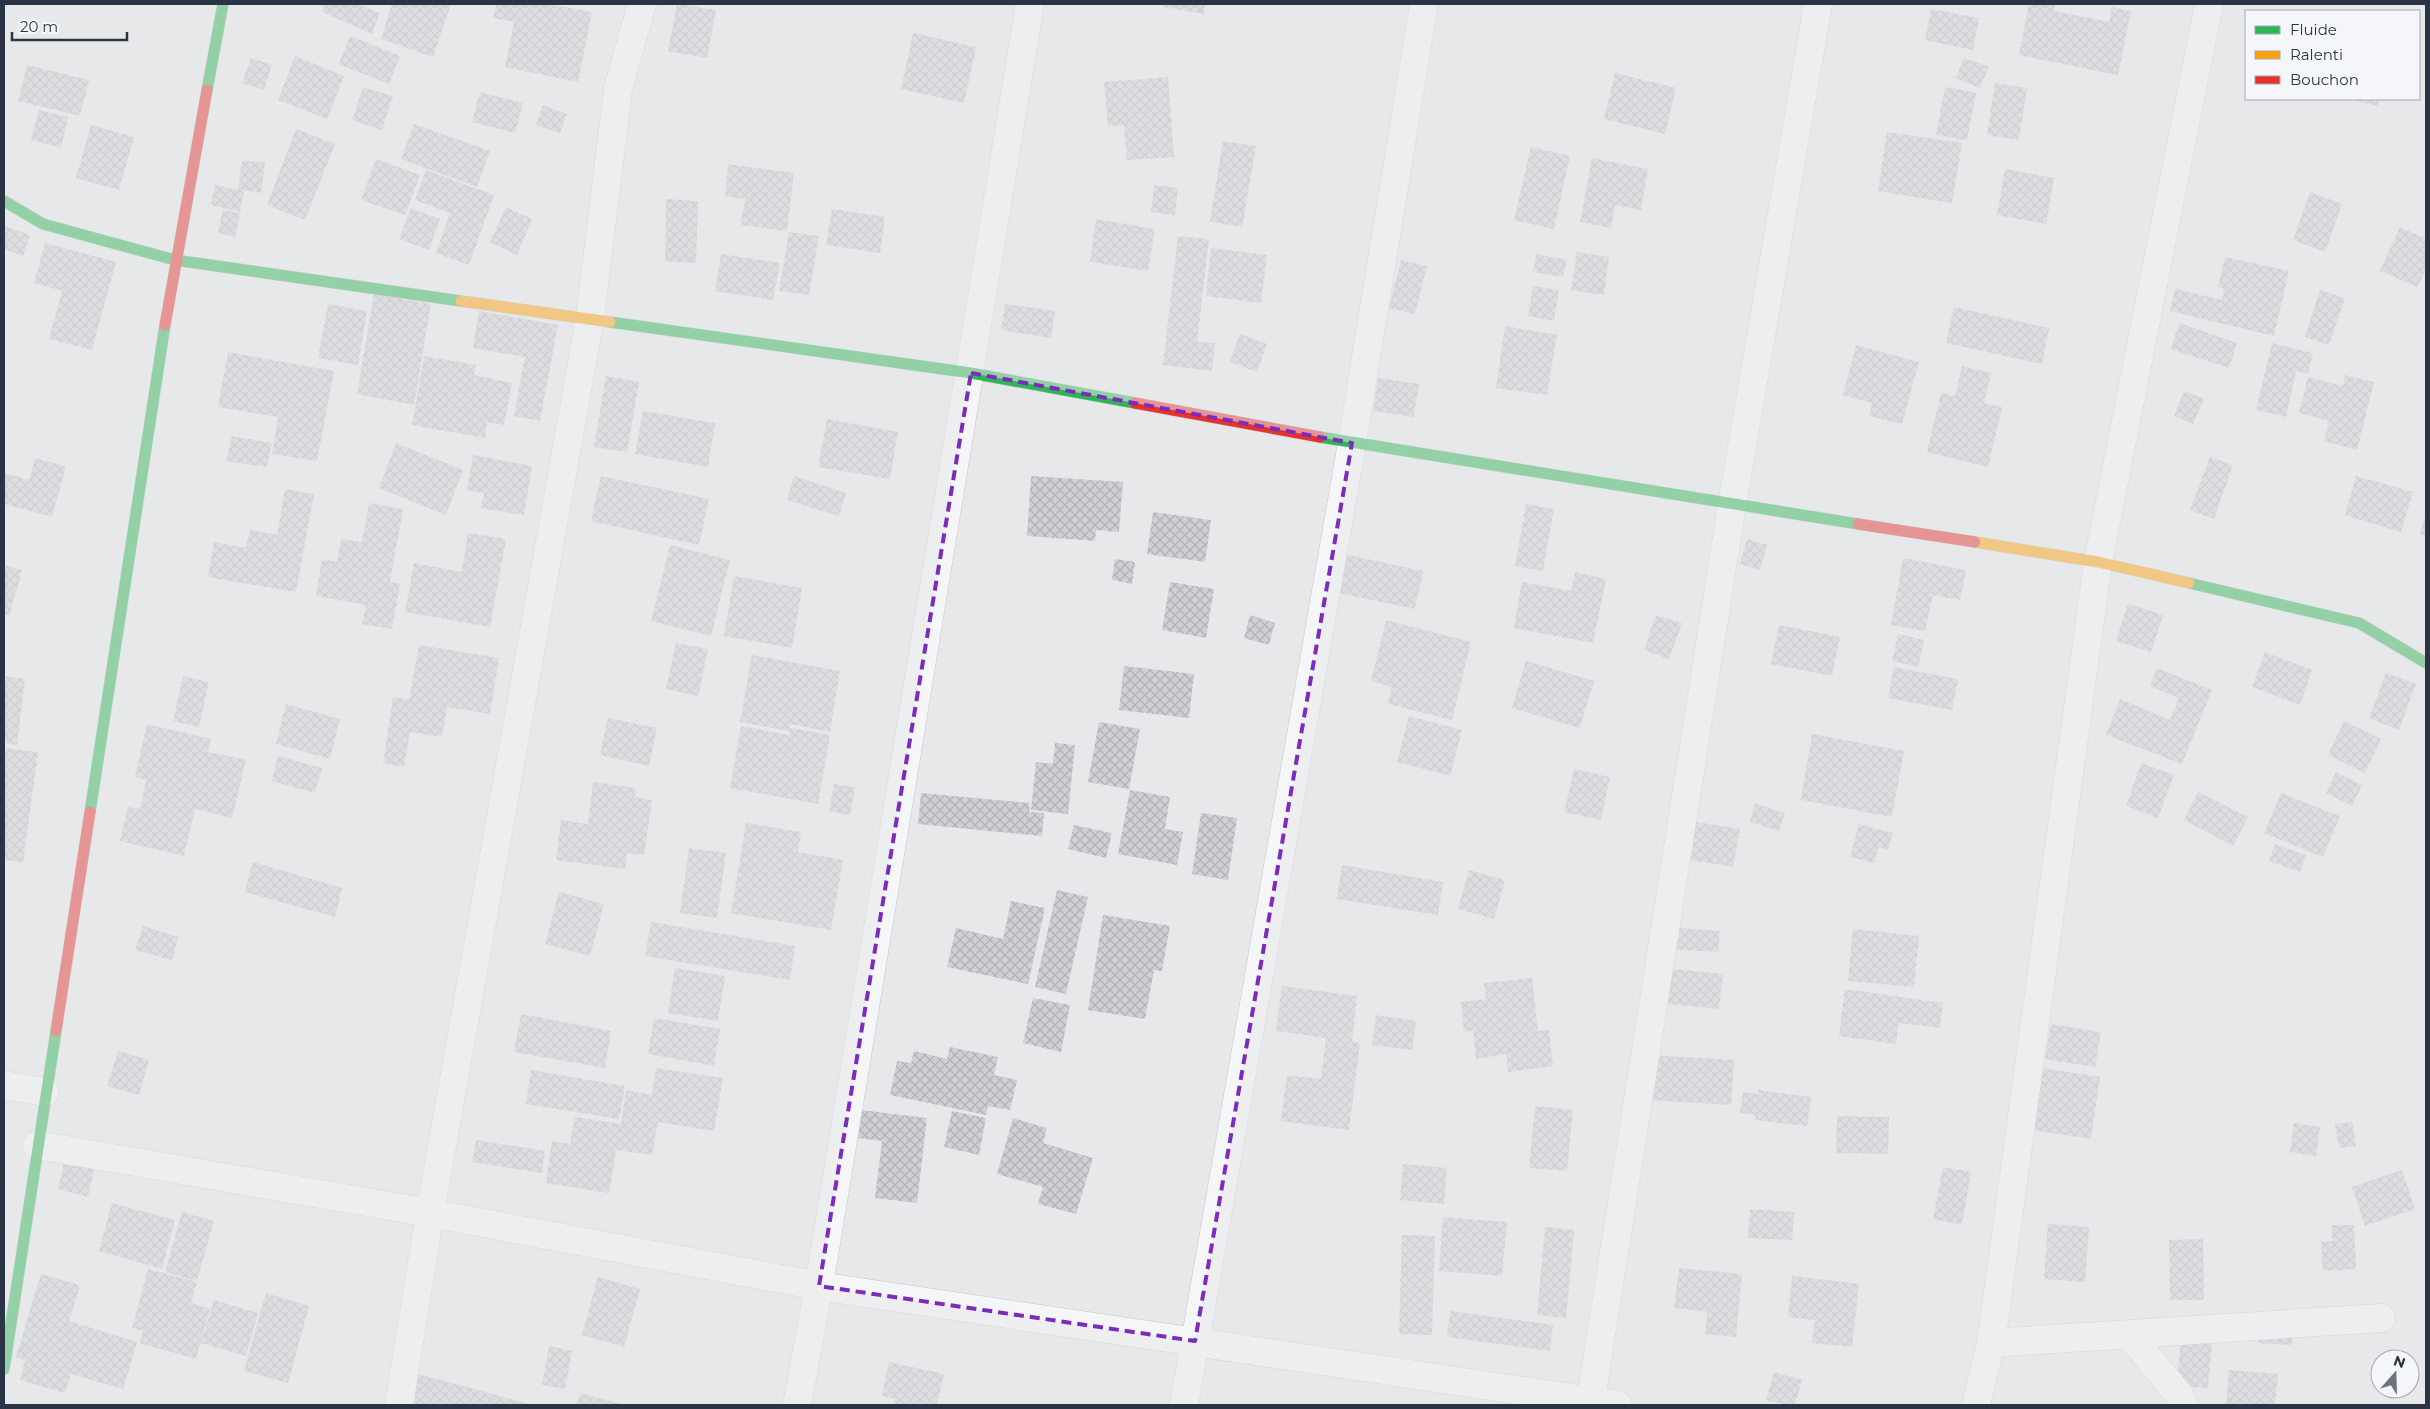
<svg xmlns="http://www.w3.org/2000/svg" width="2430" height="1409" font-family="Montserrat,sans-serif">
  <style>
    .building { fill: url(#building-cross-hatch) }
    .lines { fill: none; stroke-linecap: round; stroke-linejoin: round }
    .street-casing { stroke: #c4c6c8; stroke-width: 29 }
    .fast-casing { stroke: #c4c6c8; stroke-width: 12 }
    .slow-casing { stroke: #c4c6c8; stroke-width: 12 }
    .jam-casing { stroke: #c4c6c8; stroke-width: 12 }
    .street { stroke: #f5f6f7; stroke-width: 28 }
    .fast { stroke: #30b455; stroke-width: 11 }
    .slow { stroke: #ff9f0a; stroke-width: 11 }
    .jam { stroke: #e5322d; stroke-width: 11 }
    .marked { fill: none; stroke: #7b2cbf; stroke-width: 4; stroke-dasharray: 10 6; stroke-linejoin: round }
  </style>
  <defs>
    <pattern id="building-cross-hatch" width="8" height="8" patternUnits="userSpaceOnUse" patternTransform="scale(1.25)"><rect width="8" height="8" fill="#ced0d3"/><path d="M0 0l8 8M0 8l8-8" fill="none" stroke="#b1b3b6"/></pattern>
  </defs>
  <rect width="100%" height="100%" fill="#e6e8ea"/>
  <path class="building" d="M325 4H358L380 13 372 34 322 12Z
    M392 4H451L433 57 381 39Z
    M496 4H548L592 12 578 82 505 67 514 22 493 18Z
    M677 4 716 10 707 58 668 51Z
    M1165 4H1205L1204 14 1164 7Z
    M2029 4H2055L2054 11 2109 22 2112 7 2131 11 2118 75 2019 55Z
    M1931 9 1979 18 1973 50 1925 40Z
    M913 33 976 47 964 103 901 89Z
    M350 36 400 56 389 84 339 64Z
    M295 56 344 76 327 119 278 100Z
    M251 58 272 65 264 90 242 83Z
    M1964 58 1989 67 1980 88 1956 78Z
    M27 65 89 80 80 116 18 101Z
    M1615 73 1676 88 1665 134 1604 119Z
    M1168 77 1174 157 1127 160 1124 125 1108 126 1104 82Z
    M1995 83 2027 88 2019 140 1987 135Z
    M363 87 393 96 382 130 352 120Z
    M1945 87 1976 93 1967 140 1936 135Z
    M480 92 523 103 515 133 472 122Z
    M2349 99H2379L2378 106Z
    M543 105 567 114 560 133 536 125Z
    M39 110 68 117 61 148 31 140Z
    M414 124 490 151 477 187 401 159Z
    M91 125 134 137 119 190 76 178Z
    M296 129 335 144 305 220 267 205Z
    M1887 132 1962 143 1952 203 1878 191Z
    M1223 141 1256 146 1242 227 1210 222Z
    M1531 147 1570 156 1554 229 1514 220Z
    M1592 158 1648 169 1641 210 1615 205 1611 228 1580 222Z
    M376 159 420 175 405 215 361 200Z
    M242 160 265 163 261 193 238 189Z
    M728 164 794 173 787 231 741 225 745 199 725 196Z
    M2005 169 2054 178 2046 224 1997 215Z
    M426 170 494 195 469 265 436 253 450 213 415 200Z
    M215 185 244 191 240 212 211 205Z
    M1154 185 1178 188 1175 215 1151 212Z
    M2310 192 2342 204 2325 252 2293 240Z
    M666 199 698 201 696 263 665 261Z
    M506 207 532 219 517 255 490 242Z
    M411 208 440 219 429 250 399 239Z
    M832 209 885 217 880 253 826 245Z
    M223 210 240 213 235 237 218 233Z
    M1096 219 1155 229 1148 271 1090 262Z
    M4 226 30 235 23 256 4 249Z
    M2400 227 2426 239V268L2418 287 2380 271Z
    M789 232 819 236 809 295 779 291Z
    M1178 236 1209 239 1197 342 1215 343 1212 371 1163 365Z
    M45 243 116 262 92 350 49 339 62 291 34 283Z
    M1211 248 1267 255 1261 303 1206 296Z
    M1577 252 1609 257 1604 295 1571 290Z
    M721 254 780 263 773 300 715 291Z
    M1536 254 1567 260 1563 277 1533 272Z
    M2225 257 2289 271 2274 336 2170 311 2175 289 2222 300 2224 289 2218 287Z
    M1401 260 1427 266 1415 314 1389 308Z
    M1533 286 1559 290 1554 321 1528 316Z
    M2320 290 2345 298 2329 345 2305 337Z
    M374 294 431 304 414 405 357 394Z
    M328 304 367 311 358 365 318 358Z
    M1005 304 1055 311 1051 338 1001 330Z
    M1954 307 2049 328 2042 364 1946 343Z
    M479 311 558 325 540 421 514 416 525 357 473 348Z
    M2179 323 2237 343 2229 368 2171 349Z
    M1505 326 1557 335 1547 395 1496 388Z
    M1240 334 1267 344 1257 372 1230 362Z
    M2272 343 2313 353 2308 374 2296 371 2286 417 2256 410Z
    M1856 345 1919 362 1902 424 1869 416 1872 403 1843 395Z
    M228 352 334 371 317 461 272 454 278 417 218 407Z
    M424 356 476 365 474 375 512 383 504 425 487 422 485 438 412 425Z
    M1962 366 1991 373 1984 403 2002 407 1988 467 1927 452 1941 393 1955 396Z
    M2345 375 2374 382 2357 450 2324 441 2329 421 2299 413 2308 377 2343 386Z
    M606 376 639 382 627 452 594 447Z
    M1378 378 1419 384 1414 417 1373 411Z
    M2184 391 2204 399 2193 424 2174 416Z
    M643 411 715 423 708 467 635 454Z
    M827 419 898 432 890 479 818 467Z
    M232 436 272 443 267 467 226 461Z
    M396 443 463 470 446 515 379 488Z
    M473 455 532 466 524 515 481 508 484 493 467 490Z
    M2210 457 2233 465 2214 519 2190 510Z
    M35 458 66 466 52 517 4 504V473L29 480Z
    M601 476 709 499 699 545 591 521Z
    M794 476 846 493 839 516 787 500Z
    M1031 476 1123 482 1119 532 1096 530 1095 541 1027 536Z
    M2356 476 2413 492 2401 532 2345 515Z
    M285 489 314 494 296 592 208 577 214 542 246 548 250 530 277 535Z
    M369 503 403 509 390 582 400 584 392 629 362 624 366 605 316 596 322 559 337 562 341 539 362 542Z
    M1526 504 1554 509 1543 571 1515 566Z
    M1153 512 1211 520 1205 562 1147 554Z
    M2426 513V536L2420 534Z
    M468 533 506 539 490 627 405 612 414 563 462 572Z
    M1747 539 1767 545 1760 570 1740 564Z
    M670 545 730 560 711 636 651 621Z
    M1339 553 1423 571 1415 609 1330 591Z
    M1903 558 1966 570 1960 600 1933 595 1925 631 1891 625Z
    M1115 559 1135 562 1132 584 1112 580Z
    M4 565 22 570 9 616 4 614Z
    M1575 572 1606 579 1593 643 1514 628 1522 582 1571 591Z
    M734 576 802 588 792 648 724 636Z
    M1170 582 1214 589 1206 638 1162 630Z
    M2128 604 2163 615 2151 652 2116 641Z
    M1250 615 1275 623 1269 645 1244 638Z
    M1656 615 1682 623 1669 659 1644 650Z
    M1386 620 1471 642 1452 720 1388 704 1392 687 1371 681Z
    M1779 625 1840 637 1832 676 1771 664Z
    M1898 634 1924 640 1918 667 1892 661Z
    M676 643 708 649 698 696 666 689Z
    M419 645 499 658 490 714 447 707 442 737 410 732 404 767 383 763 393 697 409 700Z
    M2265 652 2312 670 2300 705 2252 687Z
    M752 655 840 671 830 732 790 724 789 731 740 722Z
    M1526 661 1594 681 1580 728 1512 708Z
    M1124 666 1194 674 1189 718 1119 710Z
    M1894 667 1958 679 1952 710 1888 698Z
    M2157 668 2212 690 2182 764 2106 735 2120 699 2170 720 2179 698 2150 686Z
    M2386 673 2416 684 2399 730 2369 718Z
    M4 676 25 679 17 745 4 743Z
    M183 676 209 682 199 727 173 721Z
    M286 704 340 719 330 759 276 744Z
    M1409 716 1462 730 1450 776 1397 762Z
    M608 718 657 728 649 766 600 755Z
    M2344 721 2381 739 2365 773 2328 755Z
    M1099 722 1140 729 1129 789 1088 782Z
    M147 724 211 739 208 752 246 760 232 818 195 809 184 856 120 841 128 807 140 809 146 780 135 777Z
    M741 726 789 735 790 728 830 735 818 804 730 788Z
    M1812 734 1904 751 1892 817 1801 800Z
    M1055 743 1075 745 1068 814 1031 810 1036 762 1053 764Z
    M4 748 38 752 23 862 4 860Z
    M278 756 322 768 315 793 272 781Z
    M2141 763 2174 775 2158 818 2126 806Z
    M1574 769 1610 777 1601 820 1564 812Z
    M2336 772 2362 785 2352 806 2326 793Z
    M593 782 636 788 635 797 652 800 644 855 627 853 625 869 556 860 561 820 588 824Z
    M834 784 855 787 850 815 829 811Z
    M1130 790 1170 797 1165 829 1183 832 1177 865 1118 854Z
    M2198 792 2248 817 2233 846 2184 820Z
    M921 793 1030 803 1029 812 1044 813 1042 836 918 824Z
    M2281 793 2340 816 2323 857 2264 833Z
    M1755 803 1785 813 1779 831 1750 822Z
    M1201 813 1237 818 1228 880 1192 874Z
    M1685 820 1740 829 1733 867 1678 858Z
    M746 823 801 832 798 852 843 860 831 930 731 913Z
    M1859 824 1893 833 1888 850 1879 847 1874 863 1850 857Z
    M1074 825 1112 833 1106 858 1068 849Z
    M2275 844 2306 855 2300 872 2269 861Z
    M689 848 726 853 717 918 680 913Z
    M253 862 342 888 335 917 245 892Z
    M1342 865 1443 882 1438 915 1337 899Z
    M1469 870 1505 880 1494 919 1458 909Z
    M1057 890 1088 897 1066 994 1035 987Z
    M559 892 604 904 590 956 545 944Z
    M1011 901 1045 908 1028 984 947 967 956 928 1003 939Z
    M1103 915 1170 926 1162 971 1154 970 1145 1019 1088 1010Z
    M651 922 795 946 790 980 645 956Z
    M143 926 178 937 172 960 135 950Z
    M1670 927 1720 931 1718 952 1669 949Z
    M1853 929 1919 936 1914 987 1848 981Z
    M675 968 725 976 718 1021 668 1013Z
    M1664 968 1723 974 1719 1009 1660 1003Z
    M1532 978 1538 1031 1549 1030 1553 1066 1508 1072 1506 1054 1476 1059 1473 1031 1464 1032 1461 1002 1486 999 1484 983Z
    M1282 986 1357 996 1352 1042 1360 1043 1349 1130 1281 1121 1287 1075 1321 1079 1326 1038 1276 1031Z
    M1845 989 1943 1003 1940 1028 1899 1023 1896 1044 1839 1036Z
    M1033 998 1070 1005 1061 1052 1023 1043Z
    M521 1014 611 1031 605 1068 514 1052Z
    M1376 1015 1416 1021 1412 1050 1372 1045Z
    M654 1018 720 1029 714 1066 648 1054Z
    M2051 1024 2101 1032 2095 1067 2045 1059Z
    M950 1047 998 1057 994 1075 1017 1080 1010 1110 988 1106 986 1115 890 1095 897 1061 911 1063 914 1051 947 1059Z
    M118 1051 149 1060 139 1095 107 1086Z
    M1650 1055 1734 1060 1731 1105 1648 1100Z
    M656 1068 723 1078 714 1131 658 1122 652 1155 616 1150 609 1193 546 1183 552 1141 570 1144 575 1117 621 1124 626 1090 652 1095Z
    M2042 1068 2100 1077 2091 1139 2033 1130Z
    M531 1070 625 1086 619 1119 526 1104Z
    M1758 1090 1811 1097 1807 1126 1755 1120V1115L1740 1113 1743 1092 1758 1094Z
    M1535 1106 1573 1110 1567 1171 1529 1168Z
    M861 1110 927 1118 917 1203 875 1198 882 1141 858 1138Z
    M952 1111 986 1118 979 1155 944 1147Z
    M1837 1116 1889 1117 1888 1154 1836 1153Z
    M1013 1118 1047 1128 1043 1143 1093 1158 1076 1214 1038 1204 1043 1187 997 1174Z
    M2352 1122 2356 1146 2339 1148 2335 1124Z
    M2294 1123 2320 1127 2316 1156 2290 1152Z
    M476 1140 545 1151 542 1173 472 1162Z
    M66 1154 96 1161 88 1197 58 1189Z
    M1403 1164 1447 1168 1444 1204 1400 1200Z
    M1943 1167 1971 1172 1962 1225 1933 1219Z
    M2402 1170 2415 1209 2365 1226 2352 1187Z
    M112 1203 175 1220 162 1269 99 1251Z
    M1750 1209 1794 1212 1792 1240 1748 1238Z
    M182 1212 214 1221 197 1281 165 1272Z
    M1443 1217 1507 1222 1502 1276 1439 1271Z
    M2048 1224 2089 1227 2085 1282 2044 1279Z
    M2332 1225H2354L2356 1269 2323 1271 2321 1242 2332 1241Z
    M1545 1227 1574 1230 1566 1318 1537 1315Z
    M1402 1235 1435 1236 1432 1335 1399 1334Z
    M2203 1239 2204 1300H2170L2169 1240Z
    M1679 1268 1742 1274 1736 1337 1705 1334 1707 1312 1674 1308Z
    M148 1269 197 1282 191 1303 210 1309 196 1359 140 1343 143 1331 132 1328Z
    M41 1274 80 1285 69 1321 137 1342 123 1389 71 1374 65 1393 20 1380 25 1360 16 1357Z
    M1792 1276 1859 1284 1852 1347 1812 1343 1815 1320 1788 1317Z
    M598 1277 640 1289 624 1347 582 1335Z
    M266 1293 309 1306 288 1383 244 1371Z
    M214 1300 258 1313 246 1356 201 1343Z
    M1450 1311 1553 1325 1550 1351 1447 1337Z
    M2260 1321 2293 1322 2292 1345 2258 1343Z
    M2181 1337 2212 1340 2208 1388 2177 1386Z
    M549 1346 572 1351 565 1389 542 1385Z
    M889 1362 944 1374 937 1405H893L895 1399 882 1396Z
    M2229 1370 2278 1374 2275 1405 2226 1404Z
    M1774 1372 1802 1380 1795 1405H1786L1766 1400Z
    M418 1374 533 1405H410Z
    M580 1393 625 1405H576Z"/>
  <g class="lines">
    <defs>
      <path id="street" d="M4 1085 45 1092
        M37 1145 430 1213 819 1286 1618 1405
        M2129 1334 2180 1396 2183 1405
        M1991 1343 2381 1318
        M399 1405 430 1213 590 318 618 89 642 4
        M797 1405 819 1286 1030 4
        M1184 1405 1352 443 1424 4
        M1590 1405 1732 505 1818 4
        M1976 1405 1991 1343 2098 562 2209 4"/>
      <path id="fast" d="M207 90 223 4
        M4 201 43 224 175 260 461 301
        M610 322 971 373 1135 403
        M1320 437 1858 524
        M2189 583 2359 623 2426 663
        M90 812 165 325
        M4 1369 56 1031"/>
      <path id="slow" d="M461 301 610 322
        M1975 542 2098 562 2189 583"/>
      <path id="jam" d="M165 325 207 90
        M1135 403 1320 437
        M1858 524 1975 542
        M56 1031 90 812"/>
    </defs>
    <use href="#street" class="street-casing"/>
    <use href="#fast" class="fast-casing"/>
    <use href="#slow" class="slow-casing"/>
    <use href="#jam" class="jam-casing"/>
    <use href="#street" class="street"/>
    <use href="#fast" class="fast"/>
    <use href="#slow" class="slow"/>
    <use href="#jam" class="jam"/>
  </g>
  <path d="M0 0H2430V1409H0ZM971 373 1352 443 1195 1341 819 1286Z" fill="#e6e8ea" fill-opacity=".55" fill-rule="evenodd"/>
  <path class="marked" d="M971 373 1352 443 1195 1341 819 1286Z"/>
  <rect width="2430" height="1409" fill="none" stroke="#2b3445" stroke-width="10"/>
  <rect x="2245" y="10" width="175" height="90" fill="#f4f6f9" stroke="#a4a8b1"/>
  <rect x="2255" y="26" width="25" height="8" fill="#30b455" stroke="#a4a8b1"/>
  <text x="2290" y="35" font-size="15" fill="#2b3445">Fluide</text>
  <rect x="2255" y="51" width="25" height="8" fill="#ff9f0a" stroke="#a4a8b1"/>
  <text x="2290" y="60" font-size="15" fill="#2b3445">Ralenti</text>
  <rect x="2255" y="76" width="25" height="8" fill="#e5322d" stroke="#a4a8b1"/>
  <text x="2290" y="85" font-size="15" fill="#2b3445">Bouchon</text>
  <g transform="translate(2395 1374) rotate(20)"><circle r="24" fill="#f4f6f9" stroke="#a4a8b1"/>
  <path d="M0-4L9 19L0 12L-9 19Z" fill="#6c737f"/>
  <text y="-8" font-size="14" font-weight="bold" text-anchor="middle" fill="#2b3445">N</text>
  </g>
  <path d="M12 32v8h115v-8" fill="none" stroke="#2b3445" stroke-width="2.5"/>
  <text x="20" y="32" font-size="15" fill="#2b3445" stroke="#f4f6f9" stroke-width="4" paint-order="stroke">20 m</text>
</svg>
